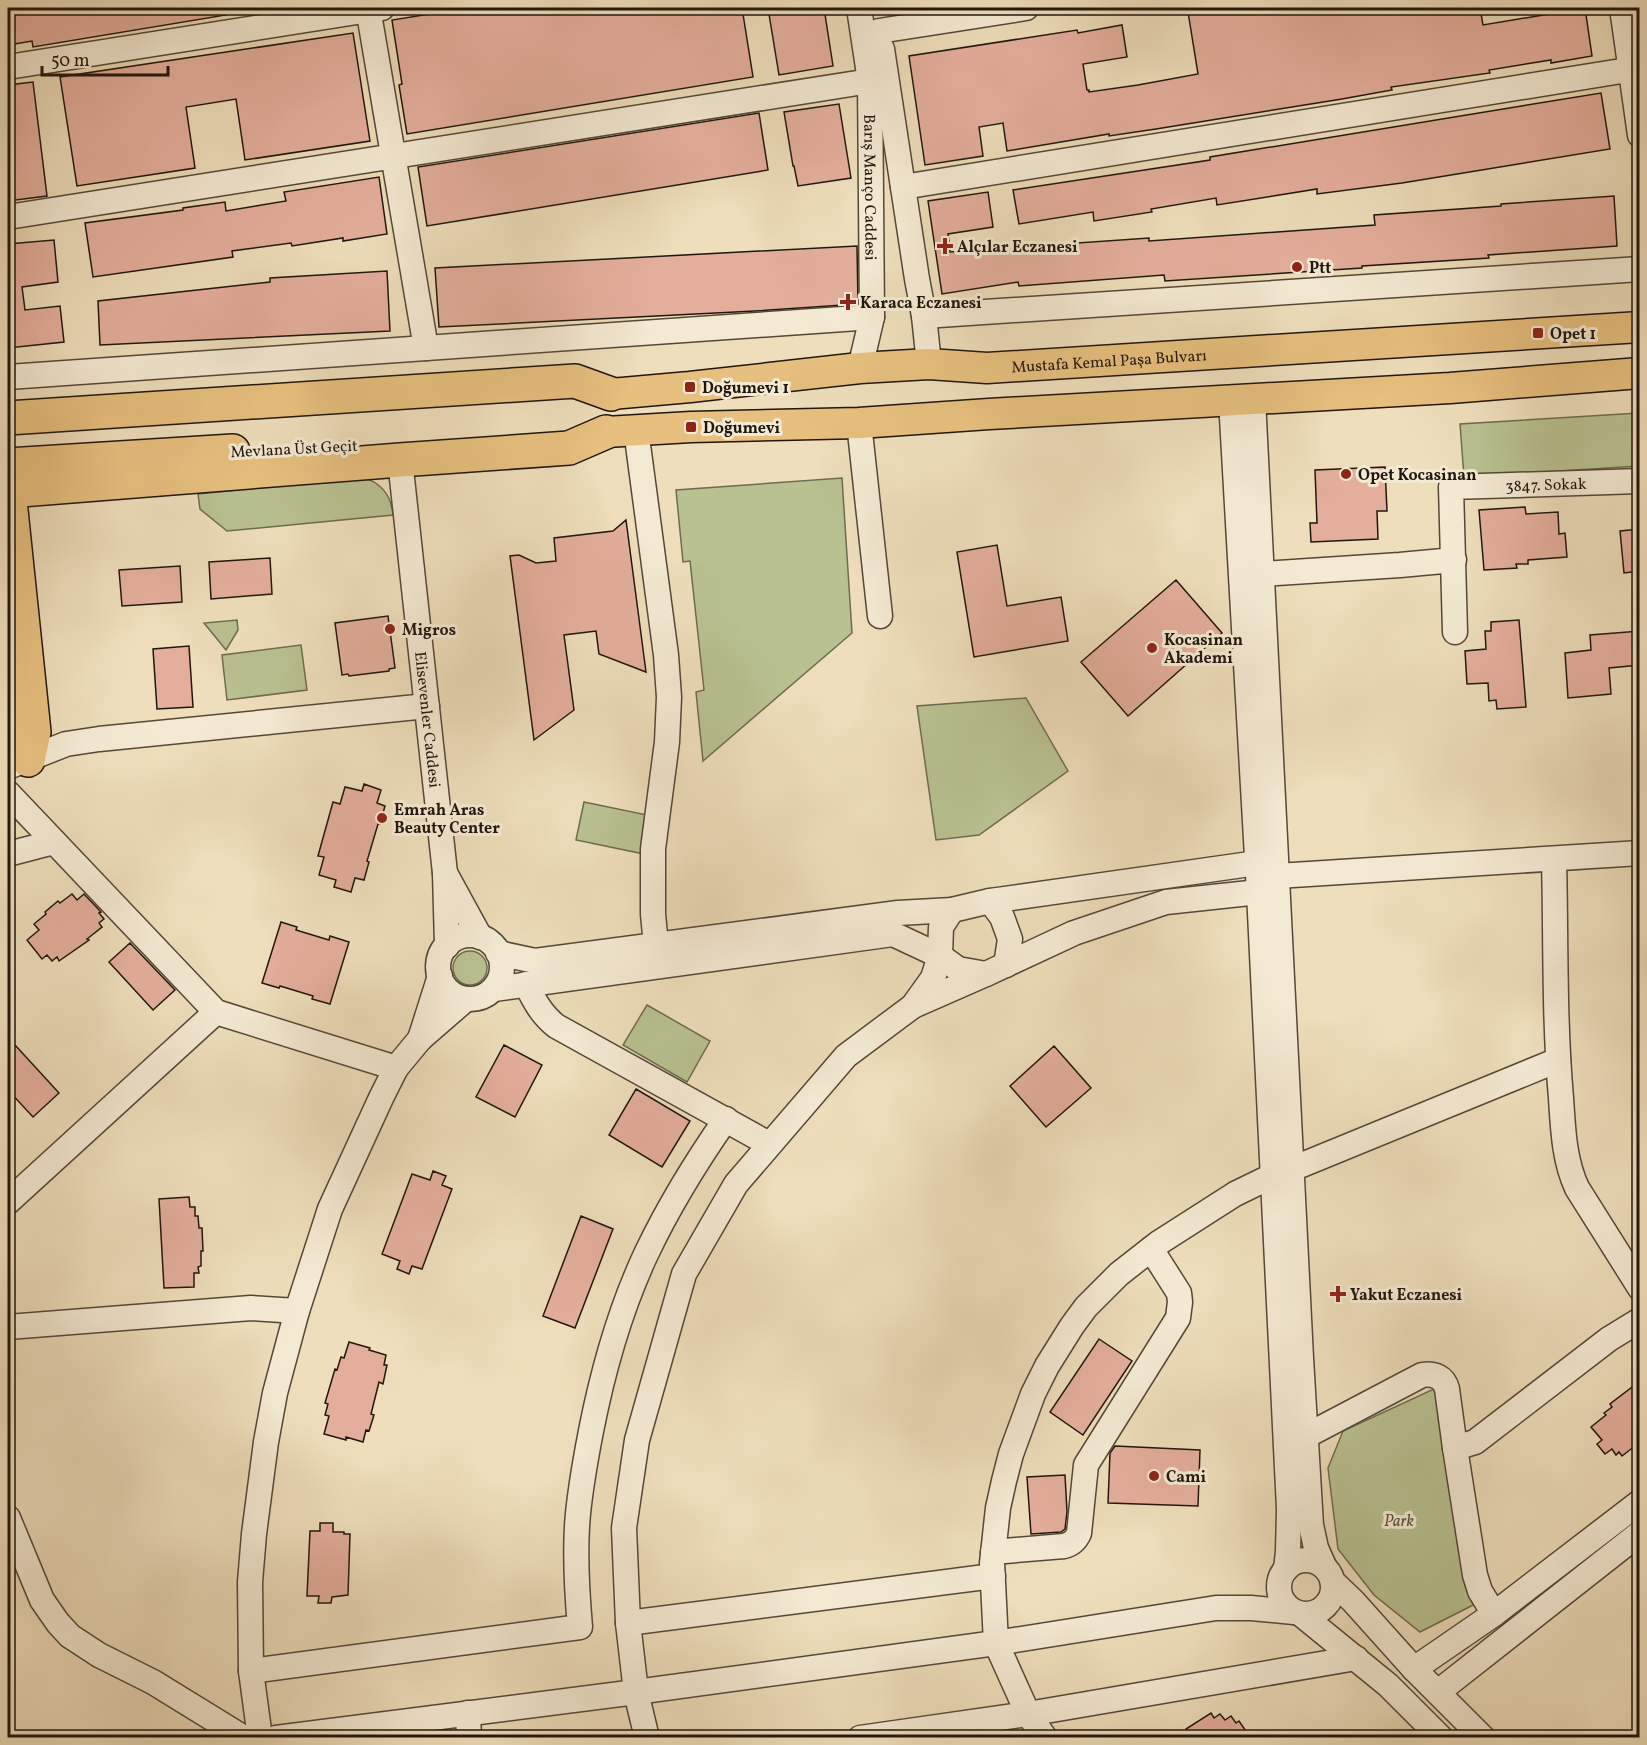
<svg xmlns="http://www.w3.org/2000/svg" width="1647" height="1745" font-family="Vollkorn,serif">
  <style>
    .green { fill: #b9c190; stroke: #6d6c4f; stroke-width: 1.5 }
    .building { fill: #e4ae9c; stroke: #21160e; stroke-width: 1.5 }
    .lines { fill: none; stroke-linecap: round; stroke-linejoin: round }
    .minor-casing { stroke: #544839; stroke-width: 27 }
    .major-casing { stroke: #21160e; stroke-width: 33 }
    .highway-casing { stroke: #21160e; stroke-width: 36 }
    .minor { stroke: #f4ead3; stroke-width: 24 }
    .major { stroke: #e7bf7e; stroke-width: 30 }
    .highway { stroke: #e7bf7e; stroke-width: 33 }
    .poi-dot { fill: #8f2418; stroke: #f4ead3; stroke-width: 2 }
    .labels { text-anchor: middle; stroke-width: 6; stroke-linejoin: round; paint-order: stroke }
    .street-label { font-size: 16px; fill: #21160e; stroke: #f4ead3 }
    .poi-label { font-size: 16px; font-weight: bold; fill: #21160e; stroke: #f4ead3; text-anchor: start }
    .park-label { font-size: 16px; font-style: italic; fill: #56523c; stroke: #f4ead3 }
  </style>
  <rect width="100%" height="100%" fill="#eedebb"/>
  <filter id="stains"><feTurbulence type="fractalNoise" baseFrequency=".00333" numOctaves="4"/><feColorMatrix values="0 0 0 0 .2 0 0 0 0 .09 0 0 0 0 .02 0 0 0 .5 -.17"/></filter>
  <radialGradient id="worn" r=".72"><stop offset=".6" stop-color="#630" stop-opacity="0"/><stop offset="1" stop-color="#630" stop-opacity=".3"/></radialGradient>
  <path class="green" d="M1639 413V466L1464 477 1460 424Z
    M361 477C381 482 391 494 393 515L227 531 200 509 198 494Z
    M842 478 852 633 703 761 696 692 704 690 690 561 683 562 676 490Z
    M237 620 238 630 226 650 204 623Z
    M301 645 307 690 227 700 222 655Z
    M1026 698 1068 771 979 835 936 840 917 706Z
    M584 802 652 816 644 854 576 840Z
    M453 968a17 17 0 1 1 34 0a17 17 0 1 1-34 0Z
    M647 1005 710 1041 687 1082 623 1045Z
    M1438 1387 1479 1602 1420 1632 1374 1595 1338 1549 1328 1468 1343 1431Z"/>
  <path class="building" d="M39 8H225L226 15 33 47 32 41 8 45V13Z
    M467 8H742L753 77 407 134 399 85 402 84 392 20Z
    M768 8H824L833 66 779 75Z
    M1217 8H1480L1483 25 1585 8 1592 56 1551 63V60L1489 70 1490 73 1391 87 1392 90 1342 99 1156 129 1109 136V134L1007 151 1003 123 979 127 983 156 925 165 909 56 1077 30 1078 33 1122 25 1127 57 1083 64 1087 90H1089V92L1138 85 1198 74 1188 12Z
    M353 33 370 141 245 160 236 99 186 107 195 168 77 186 60 77Z
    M33 82 47 196 8 201V85Z
    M1601 93 1610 149 1402 183 1317 194V189L1217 205 1216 198 1151 209 1152 212 1094 221 1093 212 1019 224 1013 190 1210 160V157Z
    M839 104 851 178 798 186 794 166H793L784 112Z
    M759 113 768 170 427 226 418 167Z
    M379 177 387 234 343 241V238L292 246 291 243 232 251 233 257 93 277 85 223 183 210V208L225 202 226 211 286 201 284 192Z
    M988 192 993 227 948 234 950 252 1149 238V241L1375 225 1374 215 1501 206V204L1614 196 1617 246 1488 255 1489 258 1362 266V268L1165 281 1164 275 1019 286 1018 282 942 294 928 201Z
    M54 240 58 282 22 287 25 310 60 306 64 342 8 348V244Z
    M857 246 858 304 755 311 439 327 435 268Z
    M387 271 390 331 100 345 98 301 270 282V278Z
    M1385 467 1387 511H1377L1378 539 1311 542 1310 523H1317L1315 470Z
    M1525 507 1526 514 1558 512 1559 534 1565 533 1567 557 1528 560V564H1516L1517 568 1484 570 1479 510Z
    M626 520 646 672 599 654 596 631 564 635 574 710 534 740 510 556 519 555 536 563 556 561 554 538 613 531Z
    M1640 529V571L1624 573 1620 531Z
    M997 545 1007 606 1061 597 1068 641 974 657 957 552Z
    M270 558 272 594 211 599 209 562Z
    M180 566 182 602 122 606 119 570Z
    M1176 580 1222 633 1128 716 1081 662Z
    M388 616 395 668 389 669V671L349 676 348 674 342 675 335 623Z
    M1519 620 1526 707 1497 709 1496 700 1489 701 1488 683 1467 684 1465 651 1486 649 1485 631H1491V622Z
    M1640 631V665L1609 668 1611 694 1568 698 1565 653 1591 650 1590 635Z
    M189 646 193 707 157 709 153 649Z
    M364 784 381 790 377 803 385 806 380 824H378L367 861 369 862 364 880 355 878 351 892 334 887 336 880 319 875 324 857 318 856 333 802 340 804 345 787 362 791Z
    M72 894 77 900 84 894 101 912 99 913 104 919 99 923 102 927 87 939 89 940 59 961 57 957 52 961 47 955 42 959 27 940 39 930 34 924 46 914 45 912 58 901 60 903Z
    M281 922 297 927 296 930 329 940 330 936 349 942 330 1004 312 999 313 996 280 986 279 988 262 983Z
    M130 943 175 990 153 1010 109 962Z
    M15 1045 59 1093 33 1117 8 1090V1052Z
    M504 1045 542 1065 515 1117 476 1097Z
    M1054 1046 1091 1088 1046 1127 1010 1086Z
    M636 1089 690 1121 662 1167 609 1135Z
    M433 1171 446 1176 442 1185 452 1189 422 1269 412 1266 409 1274 397 1269 400 1261 382 1254 412 1174 430 1180Z
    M189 1197 190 1207H195V1216H198L199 1228H202L203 1251H201V1266L198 1267 199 1273H194V1287L164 1288 159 1199Z
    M581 1216 613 1229 575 1328 543 1316Z
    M1099 1339 1132 1361 1083 1435 1050 1412Z
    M349 1342 370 1348 369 1350 386 1355 384 1365H387L383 1384 379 1382 371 1414 374 1415 369 1431 366 1430 363 1442 346 1437V1440L324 1434 329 1416 325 1415 328 1404 325 1403 335 1369 337 1370 341 1357 344 1358Z
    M1640 1381V1442L1622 1456 1619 1452 1616 1455 1612 1449 1605 1454 1597 1444 1602 1440 1591 1427 1606 1415 1604 1413 1612 1407 1610 1404Z
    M1115 1446 1200 1450 1198 1506 1108 1503 1110 1453Z
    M1065 1475 1067 1512 1065 1529 1061 1532 1031 1534 1027 1477Z
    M320 1523H333V1532H344V1534H350L348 1595 332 1597 331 1603H318L319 1596H307L310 1531H320Z
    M1211 1713 1214 1718 1220 1714 1225 1720 1231 1716 1236 1723 1239 1721 1250 1737H1192L1186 1729Z"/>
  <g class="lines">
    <defs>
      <g id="minor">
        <path d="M368 8 426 348"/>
        <path id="s1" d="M859 8 870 81 872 317 860 368"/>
        <path d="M1622 8 1640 135"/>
        <path d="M879 31 1026 8"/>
        <path d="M882 49 917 279 924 316 929 364"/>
        <path d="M8 67 382 8"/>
        <path d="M903 187 1640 68"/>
        <path d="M8 217 870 81"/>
        <path d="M924 316 1640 269"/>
        <path d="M8 377 872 317"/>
        <path d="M1253 399 1301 1358 1311 1525 1316 1548 1324 1566"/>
        <path d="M1231 400 1259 892 1289 1509 1288 1552 1286 1569"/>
        <path d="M859 423 880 616"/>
        <path d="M636 430 666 655 669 697 667 742 653 849V914L656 945"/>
        <path id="s2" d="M400 460 445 873"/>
        <path d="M1261 574 1400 565 1454 560"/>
        <path id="s3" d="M1455 632 1451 487 1640 481"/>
        <path d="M8 767 66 744 99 739 427 706"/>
        <path d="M8 793 216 1012 396 1068"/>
        <path d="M8 854 54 842"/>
        <path d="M1554 859C1556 939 1554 1019 1561 1098 1563 1129 1564 1160 1577 1188L1640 1288"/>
        <path d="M990 901 1002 917 1010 939 1006 965"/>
        <circle cx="470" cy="967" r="32"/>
        <path d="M447 946 445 873 480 937"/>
        <path d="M498 953 535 961 898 913 952 910 990 901 1257 863 1277 876 1640 853"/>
        <path d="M440 976 420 1039 466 999"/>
        <path d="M526 984C534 1000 541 1014 556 1026L769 1144"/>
        <path d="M494 989 893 934 940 956 958 969 986 974"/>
        <path d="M913 1006 933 978 940 956 941 927 952 910"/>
        <path d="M8 1202 216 1012"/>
        <path d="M8 1327 251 1308 297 1311"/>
        <path d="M1306 1436 1422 1375C1434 1373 1444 1377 1447 1389L1455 1448 1475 1575 1480 1591 1494 1614"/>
        <path d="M1455 1448 1475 1442 1609 1339 1640 1320"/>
        <path d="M8 1518 42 1600 58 1623 70 1636 99 1655 153 1682 244 1738"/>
        <path d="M993 1552 1064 1546C1072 1544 1076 1540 1079 1533L1086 1465 1178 1318 1180 1302 1179 1293 1151 1249"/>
        <circle cx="1306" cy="1587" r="27"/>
        <path d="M1333 1582 1353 1601 1414 1669 1483 1738"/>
        <path d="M1302 1615 1388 1685 1441 1738"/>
        <path d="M628 1623 993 1576"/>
        <path d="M1414 1669 1494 1614 1640 1502"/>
        <path d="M251 1671 580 1627C577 1593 575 1560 577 1526 579 1494 585 1462 591 1431 603 1370 620 1309 647 1252 669 1206 696 1162 726 1119"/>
        <path d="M1438 1692 1640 1533"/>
        <path d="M468 1713 469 1738"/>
        <path d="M260 1738 251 1671 250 1582 254 1534 266 1442 275 1393 297 1311 330 1209 381 1098 396 1068 420 1039"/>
        <path d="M276 1738 636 1692 996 1643 1216 1608H1251L1294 1612"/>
        <path d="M647 1738 636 1692 628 1623 624 1528 637 1440 684 1274 736 1184 846 1056 913 1006 986 974 1074 933 1166 902 1259 892 1277 876"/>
        <path d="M860 1738 1028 1714 1356 1658"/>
        <path d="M1045 1738 1028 1714 996 1643 992 1563 998 1508 1004 1481 1011 1454 1033 1394 1047 1366 1072 1326 1086 1307 1119 1274 1160 1242 1235 1194 1274 1175 1292 1169 1558 1060"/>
      </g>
      <g id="major">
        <path id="s4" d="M611 394 690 387 860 368 929 364 987 368 1640 327"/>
        <path d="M606 432 691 427 859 423 989 414 1450 388 1640 373"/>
      </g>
      <path id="highway" d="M8 418 575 381 611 394
        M8 465 233 451
        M8 491 400 460 569 448 606 432
        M8 717 9 735 28 760 34 732 9 491"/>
    </defs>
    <use href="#minor" class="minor-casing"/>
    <use href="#major" class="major-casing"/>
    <use href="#highway" class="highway-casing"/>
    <use href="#minor" class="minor"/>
    <use href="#major" class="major"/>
    <use href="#highway" class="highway"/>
  </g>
  <g class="poi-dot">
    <path d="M942 237h6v6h6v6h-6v6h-6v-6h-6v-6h6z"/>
    <circle cx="1297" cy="267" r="6"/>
    <path d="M845 293h6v6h6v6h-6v6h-6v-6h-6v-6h6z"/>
    <rect x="1532" y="327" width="12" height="12" rx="3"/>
    <rect x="684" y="381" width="12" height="12" rx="3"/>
    <rect x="685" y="421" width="12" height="12" rx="3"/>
    <circle cx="1346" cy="474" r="6"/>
    <circle cx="390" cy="629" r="6"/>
    <circle cx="1152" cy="648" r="6"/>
    <circle cx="382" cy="818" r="6"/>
    <path d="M1335 1285h6v6h6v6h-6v6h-6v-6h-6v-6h6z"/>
    <circle cx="1154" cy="1476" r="6"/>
  </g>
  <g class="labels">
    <g class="street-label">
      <text dy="6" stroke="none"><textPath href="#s1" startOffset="180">Barış Manço Caddesi</textPath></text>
      <text dy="6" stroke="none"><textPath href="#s4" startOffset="500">Mustafa Kemal Paşa Bulvarı</textPath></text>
      <text transform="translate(294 448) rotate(-3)" y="6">Mevlana Üst Geçit</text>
      <text dy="6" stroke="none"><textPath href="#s3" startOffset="240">3847. Sokak</textPath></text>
      <text dy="6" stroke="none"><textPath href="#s2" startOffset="261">Elisevenler Caddesi</textPath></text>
    </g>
    <g class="poi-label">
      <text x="957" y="252">Alçılar Eczanesi</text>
      <text x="1309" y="273">Ptt</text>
      <text x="860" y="308">Karaca Eczanesi</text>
      <text x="1550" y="339">Opet 1</text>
      <text x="702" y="393">Doğumevi 1</text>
      <text x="703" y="433">Doğumevi</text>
      <text x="1358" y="480">Opet Kocasinan</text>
      <text x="402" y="635">Migros</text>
      <text x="1164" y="645">Kocasinan<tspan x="1164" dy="18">Akademi</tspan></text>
      <text x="394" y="815">Emrah Aras<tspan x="394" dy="18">Beauty Center</tspan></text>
      <text x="1350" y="1300">Yakut Eczanesi</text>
      <text x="1166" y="1482">Cami</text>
    </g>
    <g class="park-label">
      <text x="1399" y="1526">Park</text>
    </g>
  </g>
  <rect width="1647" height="1745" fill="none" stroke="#eedebb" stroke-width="30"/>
  <rect x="9" y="9" width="1629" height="1727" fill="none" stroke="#21160e" stroke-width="3"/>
  <rect x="15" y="15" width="1617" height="1715" fill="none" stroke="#21160e" stroke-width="1.5"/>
  <path d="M42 66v9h126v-9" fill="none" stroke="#21160e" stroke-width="3"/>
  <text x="51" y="66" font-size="18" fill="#21160e" stroke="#f4ead3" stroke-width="4.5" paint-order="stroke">50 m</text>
  <rect width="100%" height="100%" filter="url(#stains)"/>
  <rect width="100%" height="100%" fill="url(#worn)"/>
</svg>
